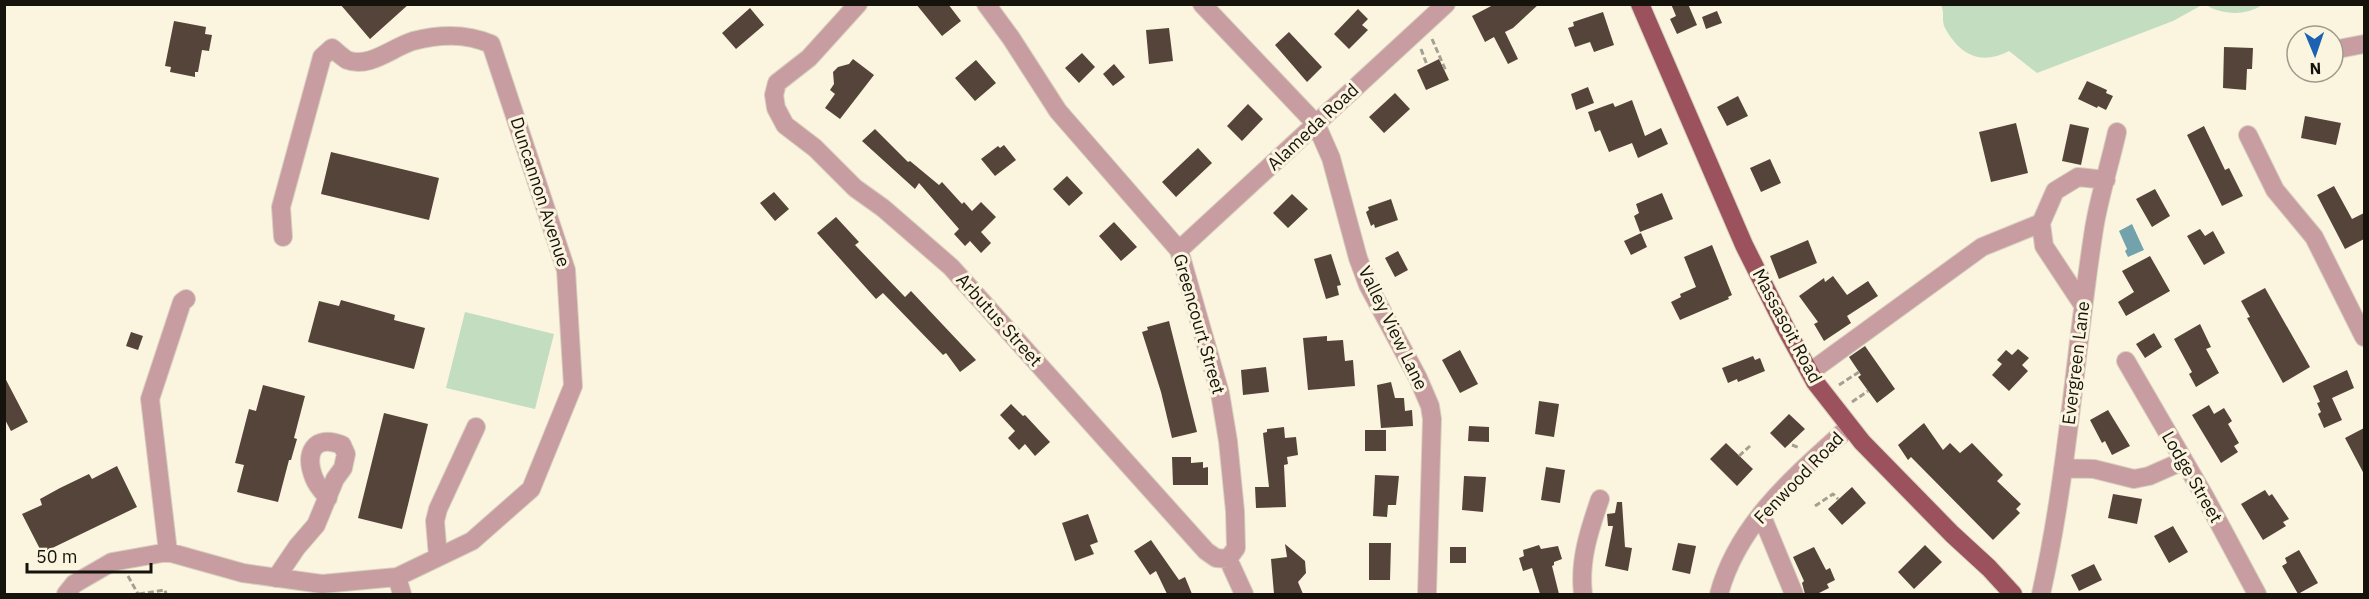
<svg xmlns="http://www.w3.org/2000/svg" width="2369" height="599" font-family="'IBM Plex Sans',sans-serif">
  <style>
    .green { fill: #c2ddc0 }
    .water { fill: #72a3ad }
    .building { fill: #55443a }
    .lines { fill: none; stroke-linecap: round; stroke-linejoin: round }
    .minor-casing { stroke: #d6d1be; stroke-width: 20 }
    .major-casing { stroke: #d6d1be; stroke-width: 20 }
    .path { stroke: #a49f90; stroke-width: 3; stroke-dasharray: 6 3; stroke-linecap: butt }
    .minor { stroke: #c89da1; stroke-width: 18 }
    .major { stroke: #9b525c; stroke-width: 18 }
    .labels { text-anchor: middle; stroke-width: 6; stroke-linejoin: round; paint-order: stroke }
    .street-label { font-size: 18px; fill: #15130c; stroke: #fbf5e0 }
  </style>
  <rect width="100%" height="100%" fill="#fbf5e0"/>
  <path class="green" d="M1941 5H2202L2173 21 2037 73 2009 51C1981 66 1960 55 1945 28 1941 21 1945 12 1941 5Z
    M2206 5H2262C2246 16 2222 15 2206 5Z
    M465 312 554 334 535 409 446 388Z"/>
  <path class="water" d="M2132 224 2144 250 2128 257 2125 251 2127 249 2119 231Z"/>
  <path class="building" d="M340 4H409L370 39Z
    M916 4H948L961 21 942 36Z
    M1495 4H1539L1513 28 1505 32 1518 59 1508 64 1494 37 1485 42 1472 16Z
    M1671 4H1688L1697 25 1677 34 1670 19 1676 16Z
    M750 8 764 25 736 49 722 33Z
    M1358 9 1368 19 1362 25 1368 30 1349 49 1334 34Z
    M1717 11 1722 23 1706 29 1702 17Z
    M1603 12 1614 45 1594 52 1590 42 1575 47 1568 28 1574 26 1573 22Z
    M174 21 206 27 205 34 212 35 209 51 202 50 198 72H195V77L170 72 171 67 165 66Z
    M1169 28 1173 61 1149 64 1146 30Z
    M1289 32 1322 67 1307 82 1275 45Z
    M2224 47 2253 48 2252 69H2247L2246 90 2223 88Z
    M1082 53 1095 67 1079 83 1065 68Z
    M853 59 874 75 840 119 825 108 835 94 830 90 834 84 833 72 838 67 849 64Z
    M1439 59 1449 80 1426 90 1417 70Z
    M976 60 996 83 975 101 955 78Z
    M1114 64 1125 77 1113 86 1103 74Z
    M2087 81 2107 90 2106 93 2113 96 2106 110 2098 106 2097 108 2078 99Z
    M1588 87 1594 103 1576 110 1571 94Z
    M1395 93 1410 109 1384 133 1369 117Z
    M1738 96 1748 116 1727 126 1717 107Z
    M1632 100 1645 136 1661 128 1668 144 1638 158 1632 143 1609 152 1600 130 1595 132 1588 112 1613 103 1615 107Z
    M1248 104 1263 119 1242 141 1227 126Z
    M2305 116 2341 123 2336 145 2301 138Z
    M2016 123 2028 173 1991 182 1979 132Z
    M2070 124 2089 128 2081 165 2062 161Z
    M2204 126 2225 170 2229 168 2243 196 2222 206 2187 135Z
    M875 129 908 162 910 161 939 185 942 182 962 204 964 202 972 211 981 202 996 217 981 232 991 243 981 253 970 241 965 246 954 234 959 229 919 183 915 189 862 141Z
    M1004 145 1016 160 995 176 981 159 998 146 1000 148Z
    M1198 148 1212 163 1176 197 1162 182Z
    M331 152 439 178 429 220 321 194Z
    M1770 159 1781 183 1761 192 1750 168Z
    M1067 176 1083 193 1069 206 1053 189Z
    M2334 186 2352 219 2364 213V239L2345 249 2317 195Z
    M2155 189 2170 216 2152 227 2136 199Z
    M774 192 789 209 775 221 760 203Z
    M1662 193 1673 219 1640 232 1634 216 1639 213 1636 204Z
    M1292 194 1308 209 1288 228 1273 213Z
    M1391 199 1398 220 1375 228 1374 224 1371 226 1366 212 1369 210 1368 207Z
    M836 217 859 242 855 245 905 297 911 291 976 360 960 372 946 353 943 355 883 293 876 299 817 233Z
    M1114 222 1137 247 1121 261 1099 236Z
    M2200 229 2205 236 2213 231 2225 253 2204 265 2187 236Z
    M1641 233 1647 247 1631 255 1624 241Z
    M1808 240 1817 263 1779 279 1770 256Z
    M1712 245 1732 295 1728 297 1729 299 1680 320 1671 302 1681 297 1680 294 1696 287 1684 257Z
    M1398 251 1408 270 1395 277 1385 258Z
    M1331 254 1341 285 1337 286 1339 295 1326 299 1314 259Z
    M2150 256 2170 291 2126 316 2118 302 2134 292 2122 271Z
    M1833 276 1847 295 1868 281 1878 296 1847 316 1851 323 1824 341 1814 324 1818 322 1799 296 1824 278 1825 282Z
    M2265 288 2310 367 2283 383 2247 318 2250 317 2241 301Z
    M341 300 395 315 394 320 425 328 414 369 308 342 319 301 339 306Z
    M1169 321 1197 432 1172 438 1161 392 1142 332 1148 330 1147 327Z
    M2200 324 2211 347 2206 349 2219 373 2196 387 2189 374 2192 372 2174 339Z
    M131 332 143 336 138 350 126 346Z
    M2154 333 2162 347 2145 358 2136 344Z
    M1327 336V341L1343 340 1345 361 1353 360 1355 386 1308 390 1303 338Z
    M1865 346 1895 389 1877 403 1858 377 1861 375 1849 357Z
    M2018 349 2029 358 2022 365 2028 371 2009 391 1992 375 2002 364 1997 360 2006 350 2012 355Z
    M1460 350 1478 384 1460 393 1442 360Z
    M1753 356 1755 360 1760 358 1765 371 1738 382 1737 379 1728 383 1722 368Z
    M1266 367 1269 392 1243 395 1241 370Z
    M2347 370 2354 388 2332 398 2342 420 2324 428 2318 414 2321 412 2317 403 2320 402 2313 386Z
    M4 376 28 422 11 431 4 418Z
    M1391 382 1395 398H1404L1405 411 1412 410 1413 426 1381 428 1377 385Z
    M263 385 305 396 294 438 297 439 291 460H289L278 502 237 492 244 465 235 463 249 409 256 411Z
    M1539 401 1559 404 1554 437 1535 434Z
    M1011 404 1023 416 1025 415 1050 442 1035 456 1025 444 1019 450 1008 438 1015 431 1000 415Z
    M2209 405 2214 414 2224 408 2232 421 2228 424 2239 443 2234 446 2238 452 2221 463 2192 415Z
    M2108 410 2130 446 2112 455 2105 441 2102 443 2090 420Z
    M384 413 428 424 402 529 358 518Z
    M1789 414 1805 429 1785 448 1770 433Z
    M1924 423 1943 450 1950 443 1960 453 1972 443 2003 475 1997 481 2021 504 2016 509 2020 513 1993 540 1911 457 1908 460 1898 445Z
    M1469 426 1489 427V442L1468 441Z
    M1284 427 1285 438 1296 437 1298 455 1287 457 1288 464 1284 465 1286 507 1256 508 1255 487H1269L1263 433 1267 432V429Z
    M2364 428V474L2345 438Z
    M1365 430H1386V451H1365Z
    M1726 443 1753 469 1737 486 1710 459Z
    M1172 457H1191V463L1203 462V468L1208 467V485H1173Z
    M117 466 137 507 42 553 22 514 42 505 40 499 60 488 89 474 92 479Z
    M1546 467 1565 470 1560 503 1541 500Z
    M1375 475 1399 476 1396 505H1388L1387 517 1373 516Z
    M1464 476 1486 477 1483 512 1462 510Z
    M1852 487 1866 503 1842 525 1828 509Z
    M2265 490 2269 496 2272 494 2289 519 2283 522 2286 526 2263 540 2241 504Z
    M2113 494 2142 499 2137 524 2108 518Z
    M1617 502H1622L1625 547 1632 548 1628 571 1605 566 1613 526H1608L1607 514 1615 513Z
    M1088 514 1098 542 1090 545 1094 554 1075 561 1062 523Z
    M2173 526 2188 552 2169 563 2154 536Z
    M1151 540 1179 580 1185 577 1192 594H1167L1156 571 1150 575 1134 551Z
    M1369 543H1391L1390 580H1369Z
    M1678 543 1696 546 1690 574 1672 570Z
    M1285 544 1305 561 1306 573 1298 582 1303 594H1274L1271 559 1287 557Z
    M1539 545 1541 549 1558 546 1562 559 1554 562V565L1552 566 1559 594H1540L1532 568 1523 571 1519 558 1524 556 1523 550Z
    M1925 545 1942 562 1914 589 1898 572Z
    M1450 547H1466V563H1450Z
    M1814 547 1826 570 1830 568 1835 580 1827 584 1829 588 1817 594H1805L1802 583 1804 581 1793 557Z
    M2299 550 2318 583 2298 594 2282 566 2287 563 2285 558Z
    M2094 564 2102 580 2079 591 2071 575Z"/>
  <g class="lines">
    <defs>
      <path id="minor" d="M858 4 809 58 777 83 774 95 776 108 785 125 815 148 855 188 883 208 951 267 1206 551 1216 558 1228 559
        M986 4 1011 38 1058 111 1179 250 1220 393 1228 441 1235 511 1236 548 1228 559 1244 594
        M1202 4 1316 124 1331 158 1358 258 1368 285 1418 378 1430 406 1432 419 1427 594
        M2333 50 2364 44
        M2248 135 2275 190 2314 237 2364 337
        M1179 250 1446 4
        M2083 305 2044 246 2041 223 2055 191 2078 177 2106 180
        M2126 361 2205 497 2257 594
        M1810 372 1982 247 2041 223
        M2063 468 2094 469 2134 479 2149 476 2183 461
        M1761 514 1794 594
        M168 552 150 399 182 302 186 299
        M438 557 435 521 438 509 476 427
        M397 577 402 594
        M276 578 297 547 316 525 335 479 343 468 346 454 342 445C314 434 304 453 314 478 317 486 323 492 328 498
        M66 594 74 584 112 562 168 552 243 573 322 584 397 577 472 541 531 489 573 386 566 270 491 44C465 33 440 34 413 41 393 47 369 69 347 60 342 57 337 52 332 48L322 57 281 207 283 237
        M1583 594C1579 561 1589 531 1600 499
        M1719 594C1738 523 1796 475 1849 427
        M2041 594C2068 474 2075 351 2094 229 2099 197 2110 164 2117 132"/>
      <path id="major" d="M1640 4 1744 245 1785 327 1815 382 1862 442 1952 534 1989 568 2013 594"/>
    </defs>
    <use href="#minor" class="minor-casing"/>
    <use href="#major" class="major-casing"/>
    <path class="path" d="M1432 39 1446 71
      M1421 49 1427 65
      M1839 385 1859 372
      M1852 402 1868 391
      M1792 445 1800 448
      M1739 456 1750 446
      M1815 506 1833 494 1838 499
      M128 576 138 594
      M139 594 165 590 166 594"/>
    <use href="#minor" class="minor"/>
    <use href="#major" class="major"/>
  </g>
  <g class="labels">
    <g class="street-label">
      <text transform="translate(1313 127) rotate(-43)" y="6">Alameda Road</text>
      <text transform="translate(540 192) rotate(72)" y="6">Duncannon Avenue</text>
      <text transform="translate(999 320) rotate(48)" y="6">Arbutus Street</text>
      <text transform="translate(1199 324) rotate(74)" y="6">Greencourt Street</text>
      <text transform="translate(1787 326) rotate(62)" y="6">Massasoit Road</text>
      <text transform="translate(1393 328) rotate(64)" y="6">Valley View Lane</text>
      <text transform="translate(2076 363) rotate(-83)" y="6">Evergreen Lane</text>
      <text transform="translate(2192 477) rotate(60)" y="6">Lodge Street</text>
      <text transform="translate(1799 478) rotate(-46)" y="6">Fenwood Road</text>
    </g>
  </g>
  <rect width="2369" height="599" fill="none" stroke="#15130c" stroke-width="12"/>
  <g transform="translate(2315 54) rotate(178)"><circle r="28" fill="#fbf5e0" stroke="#9f9b8b" stroke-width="1.5"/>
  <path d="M0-4.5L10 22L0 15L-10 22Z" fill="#1d62b2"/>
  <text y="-9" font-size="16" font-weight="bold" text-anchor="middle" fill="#15130c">N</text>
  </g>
  <path d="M27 563v9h124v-9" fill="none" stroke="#15130c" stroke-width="3"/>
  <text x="36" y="563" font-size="18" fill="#15130c" stroke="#fbf5e0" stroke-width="4.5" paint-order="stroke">50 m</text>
</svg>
